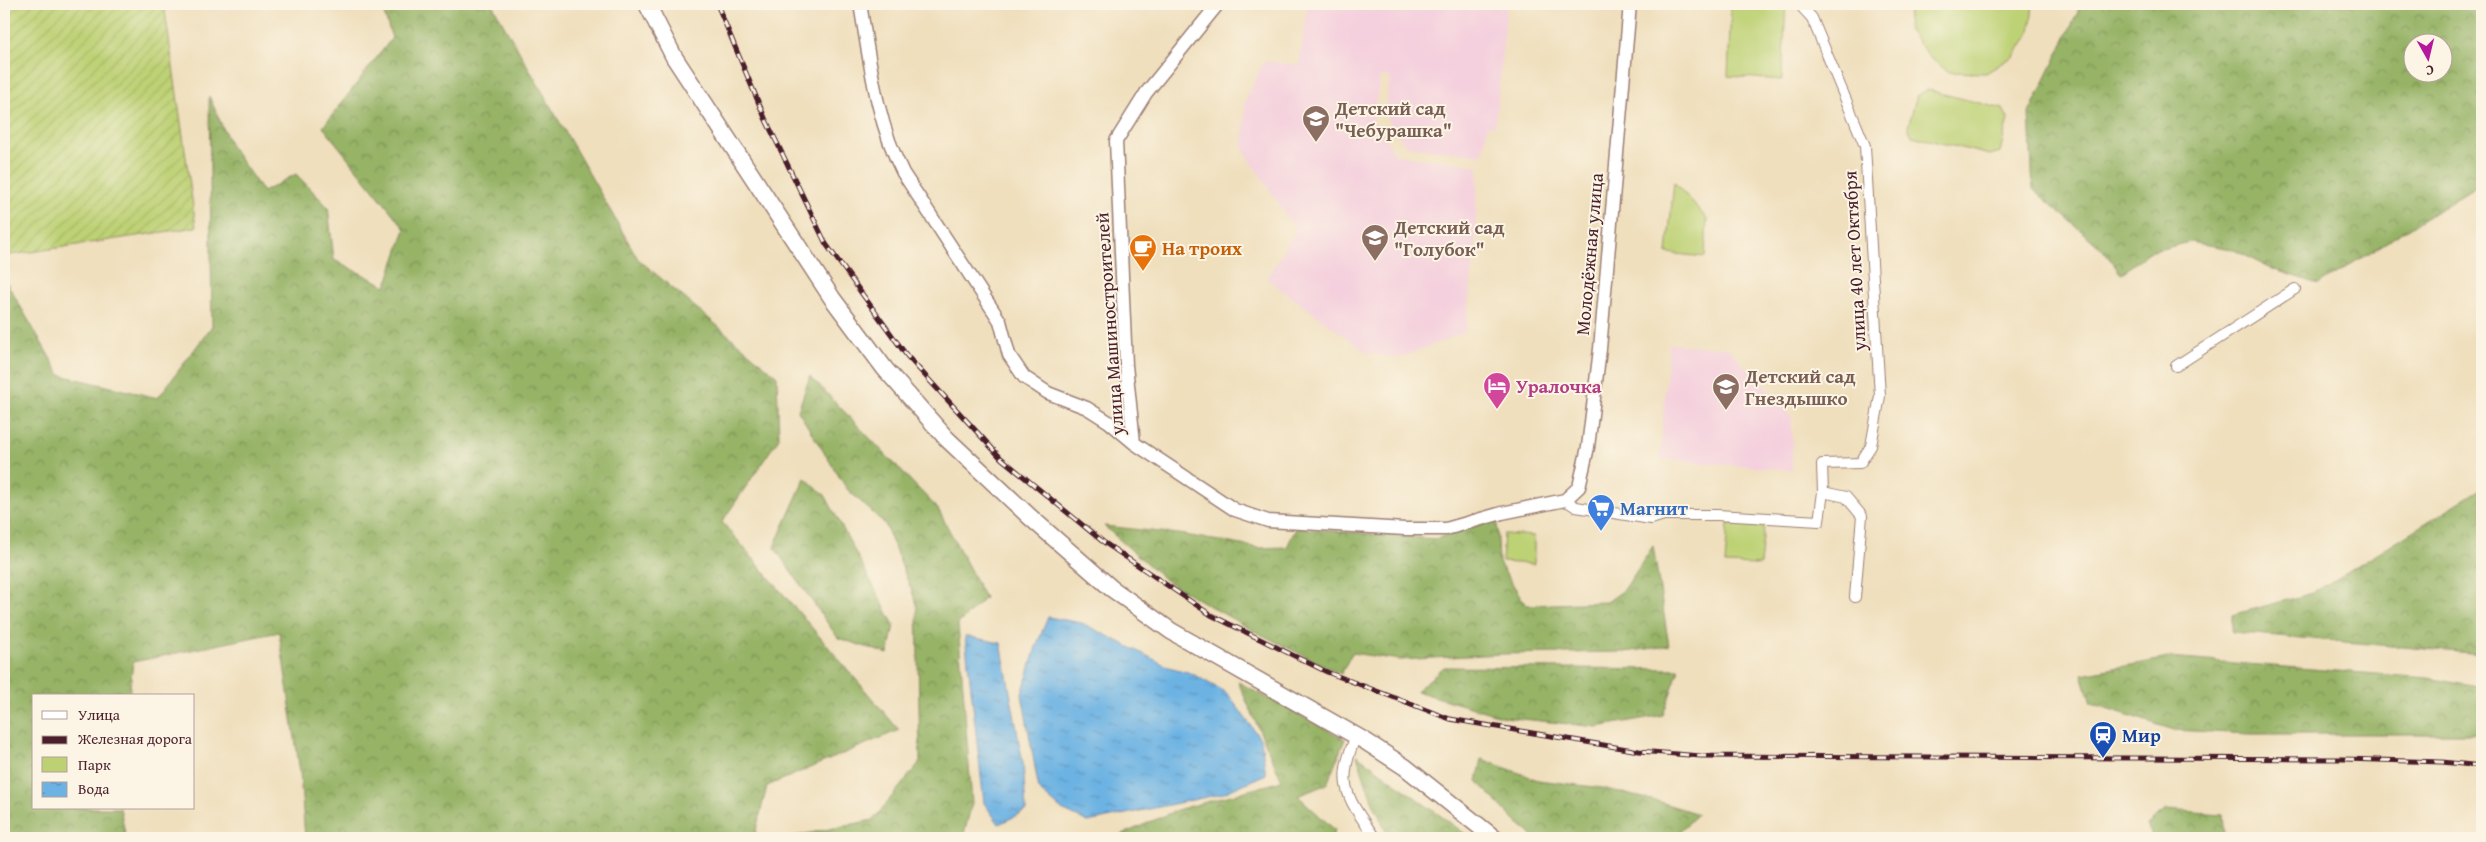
<svg xmlns="http://www.w3.org/2000/svg" width="2486" height="842" font-family="'Gentium Book Plus',serif">
  <style>
    .built { fill: #f4cfdd }
    .forest { fill: url(#forest-crowns); stroke: #706948; fill-rule: evenodd }
    .park { fill: #bdd174; stroke: #847850 }
    .garden { fill: url(#garden-furrows); stroke: #847850 }
    .water { fill: url(#water-ripples); stroke: #5b6887 }
    .lines { fill: none; stroke-linecap: round; stroke-linejoin: round }
    .minor-casing { stroke: #9c7f74; stroke-width: 12 }
    .tertiary-casing { stroke: #9c7f74; stroke-width: 15 }
    .primary-casing { stroke: #9c7f74; stroke-width: 19 }
    .minor { stroke: #fff; stroke-width: 10 }
    .tertiary { stroke: #fff; stroke-width: 12 }
    .primary { stroke: #fff; stroke-width: 16 }
    .rail-casing { stroke: #4a1f2b; stroke-width: 5 }
    .rail { stroke: #fcf5e5; stroke-width: 3; stroke-dasharray: 9; stroke-linecap: butt }
    .labels { text-anchor: middle; stroke-width: 4; stroke-linejoin: round; paint-order: stroke }
    .education-label { font-size: 19px; font-weight: bold; fill: #785e54; stroke: #fcf5e5; text-anchor: start }
    .food-label { font-size: 19px; font-weight: bold; fill: #c56008; stroke: #fcf5e5; text-anchor: start }
    .street-label { font-size: 19px; fill: #4a1f2b; stroke: #fcf5e5 }
    .hotel-label { font-size: 19px; font-weight: bold; fill: #b23c85; stroke: #fcf5e5; text-anchor: start }
    .shop-label { font-size: 19px; font-weight: bold; fill: #366cbe; stroke: #fcf5e5; text-anchor: start }
    .transit-label { font-size: 19px; font-weight: bold; fill: #164399; stroke: #fcf5e5; text-anchor: start }
  </style>
  <defs>
    <pattern id="forest-crowns" width="20" height="18" patternUnits="userSpaceOnUse" patternTransform="scale(1.25)"><rect width="20" height="18" fill="#96b366"/><path d="M2 6a3 3 0 1 1 6 0M12 15a3 3 0 1 1 6 0" fill="none" stroke="#7c9154"/></pattern>
    <pattern id="garden-furrows" width="10" height="10" patternUnits="userSpaceOnUse" patternTransform="scale(1.25)"><rect width="10" height="10" fill="#bdd174"/><path d="M-1 1l2-2M0 10L10 0M9 11l2-2" fill="none" stroke="#a4b365"/></pattern>
    <pattern id="water-ripples" width="26" height="14" patternUnits="userSpaceOnUse" patternTransform="scale(1.25)"><rect width="26" height="14" fill="#6cb2e3"/><path d="M2 4q2-2 4 0t4 0M15 11q2-2 4 0t4 0" fill="none" stroke="#5b90b8"/></pattern>
  </defs>
  <rect width="100%" height="100%" fill="#fcf5e5"/>
  <filter id="ink" filterUnits="userSpaceOnUse"><feTurbulence type="fractalNoise" baseFrequency=".02" numOctaves="2"/><feDisplacementMap in="SourceGraphic" scale="10" xChannelSelector="R" yChannelSelector="G"/><feConvolveMatrix kernelMatrix="1 2 1 2 8 2 1 2 1" color-interpolation-filters="sRGB"/></filter>
  <filter id="wash" filterUnits="userSpaceOnUse"><feTurbulence type="fractalNoise" baseFrequency=".0096" numOctaves="4" result="noise"/><feDisplacementMap in="SourceGraphic" scale="20" xChannelSelector="R" yChannelSelector="G"/><feGaussianBlur stdDeviation="1.12" result="paint"/><feColorMatrix in="noise" values="0 0 0 0 0 0 0 0 0 0 0 0 0 0 0 0 0 1.4 0 .05"/><feComposite in="paint" operator="in"/></filter>
  <g filter="url(#wash)">
    <rect width="100%" height="100%" fill="#efdfbd"/>
    <path class="built" d="M1308 4H1507L1495 126 1488 125 1482 155 1406 146 1385 115 1390 77 1380 76 1373 120 1396 155 1478 166 1475 244 1466 331 1400 358 1368 353 1267 279 1296 230 1243 149 1245 102 1264 61 1299 65Z
      M1669 344 1727 348 1782 404 1792 418V470L1660 459Z"/>
    <path class="forest" d="M381 4H492L638 259 777 376 779 438 722 522 899 730 767 786 754 838H305L300 772 279 632 133 662 129 696H34V808H120L126 838H4V278L60 375 158 398 212 326 209 96 231 146 263 192 296 174 328 207 334 260 386 286 405 229 323 127 392 38Z
      M2079 4H2482V183L2319 284 2275 270 2232 249 2190 242 2149 252 2121 274 2103 250 2033 189 2029 113 2078 12ZM2444 42V72H2414V42Z
      M810 376 938 509 985 598 958 624 972 803 963 838H786L873 820 920 762 917 604 885 524 847 489 798 411Z
      M805 478 825 495 894 625 888 654 838 638 774 547Z
      M2482 488V654L2232 632V615L2313 593Z
      M1497 519 1499 563 1526 605 1607 602 1624 590 1653 546 1669 646 1625 652 1500 654 1400 660 1352 653 1341 674 1250 629 1168 582 1104 526 1179 534 1259 548 1287 547 1296 528 1435 539Z
      M2169 658 2428 678 2482 688V734H2250L2174 730 2091 703 2082 674Z
      M1444 667 1679 669 1663 715 1597 727 1504 717 1416 691Z
      M1238 682 1345 739 1327 784 1298 796 1335 830 1331 838H1114L1177 810 1282 781Z
      M1357 755 1471 838H1389L1371 798Z
      M1482 759 1538 780 1602 788 1660 802 1698 814 1672 838H1536L1518 824 1477 781Z
      M2166 810 2223 814 2225 838H2153L2147 825Z"/>
    <path class="park" d="M1731 4H1786L1782 80 1728 76Z
      M1910 4H2033L2030 33 2014 56 1986 73 1948 72 1928 55 1907 27Z
      M1928 90 2003 109 2008 119 2000 152 1990 155 1912 136 1908 127 1917 95Z
      M1674 182 1707 219 1705 257 1667 253Z
      M1728 523 1764 527 1760 565 1725 564Z
      M1504 534 1534 536V564L1502 562Z"/>
    <path class="garden" d="M4 4H164L196 227 4 256Z"/>
    <path class="water" d="M1048 617 1082 623 1169 667 1191 673 1228 694 1261 740 1266 774 1221 794 1088 822 1062 810 1039 790 1022 694 1036 647Z
      M965 636 1001 643 1023 763 1026 811 999 824 984 803Z"/>
  </g>
  <g filter="url(#ink)">
    <g class="lines">
      <defs>
        <path id="minor" d="M2176 366 2295 289
          M1823 492 1846 497 1862 516 1855 597
          M1565 500 1576 507 1651 519 1664 515H1717L1819 521 1823 492 1822 464 1860 463 1871 446 1880 396 1865 146 1812 18 1799 4
          M1356 736C1335 785 1347 797 1375 838"/>
        <path id="tertiary" d="M860 4C870 61 876 121 903 173L1000 321 1009 355 1024 377 1048 393 1087 408 1109 422 1134 443
          M1218 4 1146 93 1116 141 1126 365 1134 443 1235 510 1268 521 1405 529H1446L1502 513 1565 500 1579 487 1588 447 1600 349 1630 4"/>
        <path id="primary" d="M647 4 674 57 832 298 885 369 947 439 1030 517 1111 588 1171 631 1365 741 1405 767 1494 838"/>
      </defs>
      <use href="#minor" class="minor-casing"/>
      <use href="#tertiary" class="tertiary-casing"/>
      <use href="#primary" class="primary-casing"/>
      <use href="#minor" class="minor"/>
      <use href="#tertiary" class="tertiary"/>
      <use href="#primary" class="primary"/>
      <defs>
        <path id="rail" d="M717 4 765 118 826 244 907 356 1001 458 1102 541 1211 615 1327 672 1450 719 1639 751 1701 756 2344 759 2442 762 2482 766"/>
      </defs>
      <use href="#rail" class="rail-casing"/>
      <use href="#rail" class="rail"/>
    </g>
  </g>
  <defs>
    <symbol id="school-pin" viewBox="-11 -11 22 30"><path d="M0 17L-7.5 6A9.5 9.5 0 1 1 7.5 6Z" fill="#8d6e63" stroke="#fcf5e5"/><path d="M0-5L7-2L0 1L-7-2ZM-4 1L0 2.5L4 1V4Q0 6-4 4Z" fill="#fff"/></symbol>
    <symbol id="cafe-pin" viewBox="-11 -11 22 30"><path d="M0 17L-7.5 6A9.5 9.5 0 1 1 7.5 6Z" fill="#e8710a" stroke="#fcf5e5"/><path d="M-5.5-4.5H6V0H3Q3 3.5 0 3.5H-2.5Q-5.5 3.5-5.5 0ZM3-3.2v2h1.7v-2ZM-6 4.5H4V6H-6Z" fill="#fff"/></symbol>
    <symbol id="hotel-pin" viewBox="-11 -11 22 30"><path d="M0 17L-7.5 6A9.5 9.5 0 1 1 7.5 6Z" fill="#d1479c" stroke="#fcf5e5"/><path d="M-6-4.5h1.5V1H6V5H4.5V3h-9V5H-6ZM-4 0a1.8 1.8 0 1 1 3.6 0ZM.5 0V-2.5h3Q6-2.5 6 0Z" fill="#fff"/></symbol>
    <symbol id="supermarket-pin" viewBox="-11 -11 22 30"><path d="M0 17L-7.5 6A9.5 9.5 0 1 1 7.5 6Z" fill="#3f7fe0" stroke="#fcf5e5"/><path d="M-6-5.5h2.5l.6 2H6L4.5 2H-2.5L-4.4-4H-6ZM-1.5 3.2a1.3 1.3 0 1 0 .1 0ZM3 3.2a1.3 1.3 0 1 0 .1 0Z" fill="#fff"/></symbol>
    <symbol id="station-pin" viewBox="-11 -11 22 30"><path d="M0 17L-7.5 6A9.5 9.5 0 1 1 7.5 6Z" fill="#1a4fb4" stroke="#fcf5e5"/><path d="M-3-6H3Q5-6 5-4V2Q5 4 3 4L4.5 6H3L1.5 4h-3L-3 6H-4.5L-3 4Q-5 4-5 2V-4Q-5-6-3-6ZM-3.5-4v3h7v-3ZM-3.5 1v1.5H-2V1ZM2 1v1.5H3.5V1Z" fill="#fff"/></symbol>
  </defs>
  <g fill-rule="evenodd">
    <use href="#school-pin" x="1300" y="103" width="32" height="43"/>
    <use href="#school-pin" x="1359" y="222" width="32" height="43"/>
    <use href="#cafe-pin" x="1127" y="232" width="32" height="43"/>
    <use href="#hotel-pin" x="1481" y="370" width="32" height="43"/>
    <use href="#school-pin" x="1710" y="371" width="32" height="43"/>
    <use href="#supermarket-pin" x="1585" y="492" width="32" height="43"/>
    <use href="#station-pin" x="2087" y="719" width="32" height="43"/>
  </g>
  <g class="labels">
    <g class="education-label">
      <text x="1335" y="115">Детский сад<tspan x="1335" dy="22">"Чебурашка"</tspan></text>
      <text x="1394" y="234">Детский сад<tspan x="1394" dy="22">"Голубок"</tspan></text>
      <text x="1745" y="383">Детский сад<tspan x="1745" dy="22">Гнездышко</tspan></text>
    </g>
    <g class="food-label">
      <text x="1162" y="255">На троих</text>
    </g>
    <g class="street-label">
      <text transform="translate(1589 254) rotate(-85)" y="7">Молодёжная улица</text>
      <text transform="translate(1854 261) rotate(-93)" y="7">улица 40 лет Октября</text>
      <text transform="translate(1109 324) rotate(-94)" y="7">улица Машиностроителей</text>
    </g>
    <g class="hotel-label">
      <text x="1516" y="393">Уралочка</text>
    </g>
    <g class="shop-label">
      <text x="1620" y="515">Магнит</text>
    </g>
    <g class="transit-label">
      <text x="2122" y="742">Мир</text>
    </g>
  </g>
  <rect width="2486" height="842" fill="none" stroke="#fcf5e5" stroke-width="20"/>
  <rect x="32" y="694" width="162" height="115" fill="#fcf5e5" stroke="#b59f9b"/>
  <rect x="42" y="711" width="25" height="8" fill="#ffffff" stroke="#b59f9b"/>
  <text x="78" y="720" font-size="15" fill="#4a1f2b">Улица</text>
  <rect x="42" y="736" width="25" height="8" fill="#4a1f2b" stroke="#b59f9b"/>
  <text x="78" y="744" font-size="15" fill="#4a1f2b">Железная дорога</text>
  <rect x="42" y="757" width="25" height="15" fill="#bdd174" stroke="#b59f9b"/>
  <text x="78" y="770" font-size="15" fill="#4a1f2b">Парк</text>
  <rect x="42" y="782" width="25" height="15" fill="url(#water-ripples)" stroke="#b59f9b"/>
  <text x="78" y="794" font-size="15" fill="#4a1f2b">Вода</text>
  <g transform="translate(2428 58) rotate(172)"><circle r="24" fill="#fcf5e5" stroke="#b59f9b"/>
  <path d="M0-4L9 19L0 12L-9 19Z" fill="#b5179e"/>
  <text y="-8" font-size="14" font-weight="bold" text-anchor="middle" fill="#4a1f2b">С</text>
  </g>
</svg>
